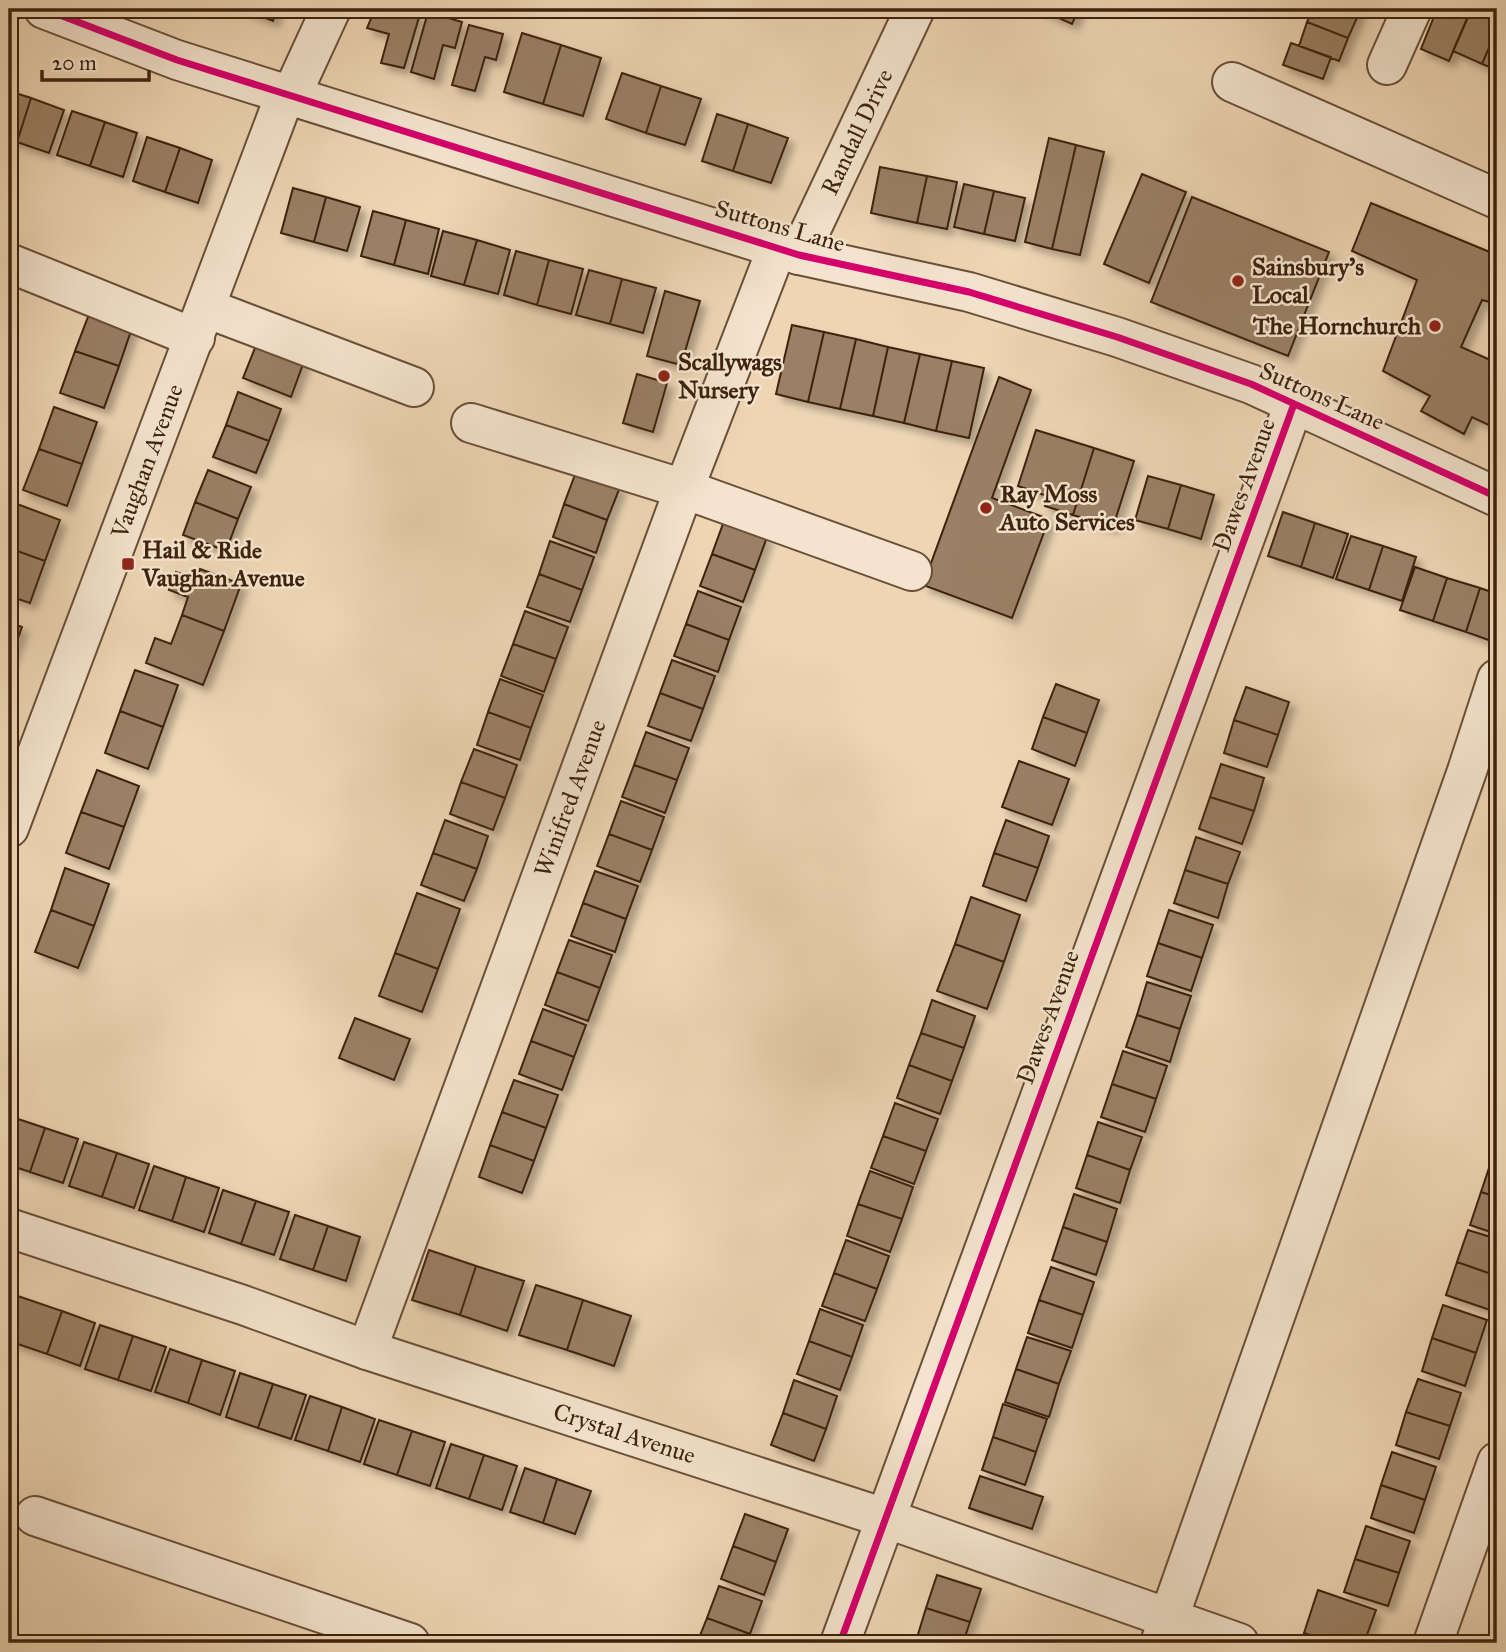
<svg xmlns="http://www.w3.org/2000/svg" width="1506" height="1652" font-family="'IM FELL Great Primer',serif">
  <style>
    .building { fill: #9a8065; stroke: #3e220e; stroke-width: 2; filter: url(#shadow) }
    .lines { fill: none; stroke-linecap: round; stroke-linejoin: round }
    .minor-casing { stroke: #6a4f38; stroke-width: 42 }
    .minor { stroke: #f4e4cf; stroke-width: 38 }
    .cycleway-casing { stroke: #f4e4cf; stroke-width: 11 }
    .cycleway { stroke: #d6006c; stroke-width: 7 }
    .poi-dot { fill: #8f2418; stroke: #f4e4cf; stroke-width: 2.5 }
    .labels { text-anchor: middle; stroke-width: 5; stroke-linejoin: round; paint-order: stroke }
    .street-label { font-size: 24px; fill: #3e220e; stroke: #f4e4cf }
    .poi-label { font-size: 24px; font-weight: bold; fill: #3e220e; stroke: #f4e4cf; text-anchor: start }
  </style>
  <defs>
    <filter id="shadow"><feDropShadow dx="6" dy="6" stdDeviation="3.5" flood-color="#0004"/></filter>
  </defs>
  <rect width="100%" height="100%" fill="#eed6b5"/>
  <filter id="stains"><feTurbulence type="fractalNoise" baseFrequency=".00286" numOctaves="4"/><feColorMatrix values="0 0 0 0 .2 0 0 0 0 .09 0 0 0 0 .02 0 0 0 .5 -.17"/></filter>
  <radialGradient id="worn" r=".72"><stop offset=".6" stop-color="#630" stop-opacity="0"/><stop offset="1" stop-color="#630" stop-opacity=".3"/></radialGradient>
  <path class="building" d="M242 9H277L273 21Z
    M375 9H403L420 14 404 68 381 63 389 34 367 28Z
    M1039 9H1079L1072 24Z
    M1313 9H1355L1360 11 1348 38 1307 22Z
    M1437 9H1454L1469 15 1449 61 1421 49Z
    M1471 9H1480L1497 16V29L1482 64 1453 51Z
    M428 12 462 22 455 48 443 45 434 79 411 72Z
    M1307 22 1348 38 1339 61 1299 46Z
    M469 25 503 34 496 60 485 57 475 91 452 85Z
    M1497 29V70L1482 64Z
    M522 33 561 45 543 104 504 92Z
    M1291 43 1331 57 1323 79 1283 65Z
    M561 45 601 58 583 116 543 104Z
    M622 73 661 86 646 133 606 119Z
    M661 86 701 99 685 145 646 133Z
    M9 91 31 98 17 142 9 140Z
    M31 98 64 110 49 153 17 142Z
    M72 111 105 122 90 166 57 155Z
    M717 114 748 124 733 171 702 161Z
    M105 122 137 133 123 177 90 166Z
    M748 124 788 138 771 183 733 171Z
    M147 137 180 148 165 192 133 181Z
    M1049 138 1076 145 1052 249 1025 242Z
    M1076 145 1104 152 1080 255 1052 249Z
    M180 148 212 160 198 203 165 192Z
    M880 167 927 176 917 223 871 213Z
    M1142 174 1186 192 1149 283 1104 264Z
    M927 176 957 182 947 229 917 223Z
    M964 184 994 191 984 234 954 227Z
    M293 188 326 197 314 242 281 233Z
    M994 191 1025 198 1015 241 984 234Z
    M326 197 360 207 347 251 314 242Z
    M1192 197 1329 252 1288 356 1151 302Z
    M1371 203 1497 255V304L1482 300 1461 347 1497 363V429L1472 417 1464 434 1421 411 1430 396 1383 371 1417 280 1352 251Z
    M373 211 406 220 394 265 361 256Z
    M406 220 439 229 428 274 394 265Z
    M443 231 477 240 464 285 431 276Z
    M477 240 510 250 498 294 464 285Z
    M516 251 549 260 537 305 504 295Z
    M549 260 583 269 571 314 537 305Z
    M589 270 622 279 610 324 576 315Z
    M622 279 656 288 643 333 610 324Z
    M665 291 700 301 681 365 647 356Z
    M91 309 133 325 119 366 75 351Z
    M792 325 824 332 808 402 776 394Z
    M824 332 856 339 840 409 808 402Z
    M259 338 306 356 291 397 243 378Z
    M856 339 888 347 873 416 840 409Z
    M888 347 920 354 904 423 873 416Z
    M75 351 119 366 104 408 60 393Z
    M920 354 952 361 936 431 904 423Z
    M952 361 984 368 969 438 936 431Z
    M637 374 667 383 653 432 623 423Z
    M999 377 1031 390 992 498 1049 519 1012 618 923 585Z
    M238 392 281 409 269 441 226 425Z
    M54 407 97 422 82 464 39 449Z
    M226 425 269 441 256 473 213 457Z
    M1036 430 1094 448 1073 515 1045 506 1047 496 1018 486Z
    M1094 448 1134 461 1113 527 1073 515Z
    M39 449 82 464 67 506 23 490Z
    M208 470 251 487 238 519 195 502Z
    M576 472 620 487 607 520 564 504Z
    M1148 476 1181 485 1168 529 1135 520Z
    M1181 485 1214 495 1201 539 1168 529Z
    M195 502 238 519 226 551 183 535Z
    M17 504 60 520 45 561 9 548V528Z
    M564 504 607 520 596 553 553 537Z
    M1283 512 1315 523 1301 567 1268 556Z
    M724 521 767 537 755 570 712 554Z
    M1315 523 1348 534 1333 578 1301 567Z
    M1351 536 1383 546 1369 590 1336 579Z
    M550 541 594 557 582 590 539 574Z
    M1383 546 1416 557 1402 601 1369 590Z
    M9 548 45 561 30 603 9 596Z
    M712 554 755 570 743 602 700 586Z
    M1415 567 1447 578 1433 621 1400 610Z
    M200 569 241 584 224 631 182 615 188 597 169 590 176 572 196 579Z
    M539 574 582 590 570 622 527 607Z
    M1447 578 1480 588 1466 632 1433 621Z
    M1480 588 1497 594V643L1466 632Z
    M698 591 741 607 729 640 686 624Z
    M525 611 568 627 556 659 513 644Z
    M182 615 224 631 203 685 146 663 155 638 171 644Z
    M9 622 22 627 9 663Z
    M686 624 729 640 718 672 674 656Z
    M513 644 556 659 544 692 501 676Z
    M672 660 715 676 703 709 660 693Z
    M135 670 178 685 163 727 120 711Z
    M500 679 543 695 531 728 488 712Z
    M1056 684 1099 700 1087 733 1043 717Z
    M1246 687 1289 702 1278 735 1234 720Z
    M660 693 703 709 691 741 648 726Z
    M120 711 163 727 148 769 105 753Z
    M488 712 531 728 520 760 477 745Z
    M1043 717 1087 733 1075 766 1032 749Z
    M1234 720 1278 735 1267 767 1224 753Z
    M646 732 689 748 677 780 634 765Z
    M474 749 517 765 505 798 461 782Z
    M1019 761 1069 779 1052 825 1002 807Z
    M1221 764 1264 778 1254 811 1210 797Z
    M634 765 677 780 665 813 622 797Z
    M97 770 139 786 124 827 81 812Z
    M461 782 505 798 493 830 450 814Z
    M1210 797 1254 811 1242 844 1199 829Z
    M621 801 664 817 652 850 609 834Z
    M81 812 124 827 109 869 66 853Z
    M445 820 488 836 477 869 433 853Z
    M1006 820 1049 836 1038 868 994 853Z
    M609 834 652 850 640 882 597 866Z
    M1196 837 1240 852 1228 884 1185 870Z
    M433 853 477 869 464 901 421 885Z
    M994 853 1038 868 1026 901 983 886Z
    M65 868 109 884 94 926 51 910Z
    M1185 870 1228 884 1218 918 1174 903Z
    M595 871 638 886 626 919 583 903Z
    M417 893 460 909 438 969 395 953Z
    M971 897 1020 915 1004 962 955 944Z
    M583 903 626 919 615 952 571 936Z
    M51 910 94 926 78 968 35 952Z
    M1169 910 1213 925 1202 958 1158 943Z
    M569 940 612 955 600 988 557 972Z
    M1158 943 1202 958 1191 991 1147 976Z
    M955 944 1004 962 987 1009 937 991Z
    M395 953 438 969 422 1012 379 996Z
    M557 972 600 988 588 1021 545 1005Z
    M1147 982 1191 996 1180 1029 1137 1015Z
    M932 1000 975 1016 964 1048 921 1033Z
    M543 1009 586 1025 574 1057 531 1041Z
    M1137 1015 1180 1029 1170 1062 1126 1047Z
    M355 1018 410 1039 394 1080 339 1058Z
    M921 1033 964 1048 952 1081 909 1065Z
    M531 1041 574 1057 562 1090 519 1074Z
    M1123 1051 1167 1066 1156 1099 1112 1084Z
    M909 1065 952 1081 940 1114 897 1098Z
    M514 1080 558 1095 546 1128 502 1112Z
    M1112 1084 1156 1099 1145 1132 1101 1117Z
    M895 1103 938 1119 926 1151 883 1136Z
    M502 1112 546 1128 534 1161 490 1145Z
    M12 1117 45 1128 30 1172 9 1165V1127Z
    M1098 1122 1142 1137 1130 1170 1087 1155Z
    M45 1128 78 1139 63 1183 30 1172Z
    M883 1136 926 1151 914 1184 871 1168Z
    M84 1142 117 1153 102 1197 69 1186Z
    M490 1145 534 1161 522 1193 479 1177Z
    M117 1153 149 1164 134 1208 102 1197Z
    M1087 1155 1130 1170 1120 1203 1076 1188Z
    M1492 1159 1497 1161V1197L1481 1192Z
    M154 1166 186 1177 172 1221 139 1210Z
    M870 1171 913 1187 902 1219 858 1204Z
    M186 1177 219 1188 204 1232 172 1221Z
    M223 1190 256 1201 241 1244 209 1233Z
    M1481 1192 1497 1197V1234L1470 1225Z
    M1074 1194 1117 1209 1107 1242 1063 1227Z
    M256 1201 289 1212 274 1255 241 1244Z
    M858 1204 902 1219 890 1252 847 1236Z
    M295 1215 328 1226 313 1270 280 1259Z
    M328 1226 360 1237 346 1281 313 1270Z
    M1063 1227 1107 1242 1096 1275 1052 1260Z
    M1468 1230 1497 1239V1276L1457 1262Z
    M846 1240 889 1256 877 1289 834 1273Z
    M429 1250 476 1266 460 1315 412 1300Z
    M1457 1262 1497 1276V1287L1490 1310 1446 1295Z
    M476 1266 524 1281 507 1331 460 1315Z
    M1051 1267 1094 1282 1083 1315 1039 1300Z
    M834 1273 877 1289 865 1321 822 1306Z
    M536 1285 583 1300 567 1350 519 1335Z
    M9 1293 62 1311 47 1354 9 1341Z
    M583 1300 631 1316 614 1366 567 1350Z
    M1039 1300 1083 1315 1072 1348 1028 1333Z
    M1443 1305 1487 1320 1476 1353 1432 1338Z
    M820 1309 863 1325 852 1357 809 1341Z
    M62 1311 95 1323 80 1366 47 1354Z
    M100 1325 133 1336 118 1380 85 1369Z
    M133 1336 166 1347 151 1391 118 1380Z
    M1027 1337 1071 1351 1059 1384 1016 1369Z
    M1432 1338 1476 1353 1465 1386 1422 1371Z
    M809 1341 852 1357 840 1390 797 1374Z
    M170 1349 202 1360 188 1403 155 1392Z
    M202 1360 235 1371 220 1415 188 1403Z
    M1016 1369 1059 1384 1049 1417 1005 1402Z
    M240 1373 273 1384 258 1428 226 1417Z
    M1418 1379 1461 1393 1450 1426 1406 1412Z
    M794 1380 837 1396 826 1429 783 1413Z
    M273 1384 306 1395 291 1439 258 1428Z
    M310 1396 342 1407 328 1451 295 1440Z
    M1003 1404 1047 1419 1036 1452 993 1437Z
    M342 1407 375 1419 360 1462 328 1451Z
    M1406 1412 1450 1426 1439 1459 1396 1445Z
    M783 1413 826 1429 814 1461 771 1445Z
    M379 1420 412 1431 397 1475 364 1464Z
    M412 1431 445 1442 430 1486 397 1475Z
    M993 1437 1036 1452 1025 1485 982 1470Z
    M451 1444 484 1455 469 1499 436 1488Z
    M1392 1452 1436 1467 1425 1500 1381 1485Z
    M484 1455 517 1466 502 1510 469 1499Z
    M525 1468 557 1479 543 1523 510 1512Z
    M980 1476 1043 1497 1032 1529 969 1508Z
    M557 1479 591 1491 575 1534 543 1523Z
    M1381 1485 1425 1500 1414 1533 1371 1518Z
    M745 1514 788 1529 776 1562 733 1546Z
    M1366 1526 1410 1541 1399 1573 1355 1559Z
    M733 1546 776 1562 764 1595 721 1579Z
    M1355 1559 1399 1573 1388 1606 1344 1592Z
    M937 1575 981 1589 970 1622 926 1608Z
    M719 1586 762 1601 750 1634 707 1618Z
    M1318 1590 1376 1610 1364 1643H1334L1304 1633Z
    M926 1608 970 1622 963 1643H923L916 1641Z
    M707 1618 750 1634 747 1643H697Z"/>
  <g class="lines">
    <defs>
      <g id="minor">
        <path d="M44 9 177 60 799 255 969 292 1117 337 1251 384 1497 497"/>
        <path d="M1387 65 1412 9"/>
        <path d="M1232 82 1497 199"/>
        <path d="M291 96 331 9"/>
        <path id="s1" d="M799 255 915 9"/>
        <path d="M9 263 195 338"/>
        <path d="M206 308 414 387"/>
        <path d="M471 423 684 489 912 571"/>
        <path id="s2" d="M9 828 285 95"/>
        <path id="s3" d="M9 1228 243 1305 367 1350 885 1518 1239 1643"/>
        <path id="s4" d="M367 1350 684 489 777 248"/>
        <path d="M35 1516 410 1643"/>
        <path d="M840 1643 1294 404"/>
        <path d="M1160 1643 1467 771 1497 679"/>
        <path d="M1433 1643 1497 1462"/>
      </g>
    </defs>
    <use href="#minor" class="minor-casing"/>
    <use href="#minor" class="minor"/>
    <defs>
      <path id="cycleway" d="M44 9 177 60 799 255 969 292 1117 337 1251 384 1497 497
        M840 1643 1294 404"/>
    </defs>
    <use href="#cycleway" class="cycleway-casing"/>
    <use href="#cycleway" class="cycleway"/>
  </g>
  <g class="poi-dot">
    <circle cx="1238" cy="281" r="7"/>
    <circle cx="1435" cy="326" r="7"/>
    <circle cx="664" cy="376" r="7"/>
    <circle cx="986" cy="508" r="7"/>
    <rect x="121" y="557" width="14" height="14" rx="3.5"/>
  </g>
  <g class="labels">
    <g class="street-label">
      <text dy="8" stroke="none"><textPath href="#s1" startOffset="136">Randall Drive</textPath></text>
      <text transform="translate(780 226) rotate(16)" y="8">Suttons Lane</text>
      <text transform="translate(1322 396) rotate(24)" y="8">Suttons Lane</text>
      <text dy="8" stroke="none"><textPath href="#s2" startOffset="392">Vaughan Avenue</textPath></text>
      <text transform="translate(1244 485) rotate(-70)" y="8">Dawes Avenue</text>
      <text dy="8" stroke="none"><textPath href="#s4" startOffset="588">Winifred Avenue</textPath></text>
      <text transform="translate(1048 1017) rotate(-70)" y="8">Dawes Avenue</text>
      <text dy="8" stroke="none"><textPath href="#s3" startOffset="649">Crystal Avenue</textPath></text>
    </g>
    <g class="poi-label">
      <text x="1252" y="275">Sainsbury's<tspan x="1252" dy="28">Local</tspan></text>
      <text x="1421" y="334" text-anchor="end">The Hornchurch</text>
      <text x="678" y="370">Scallywags<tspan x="678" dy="28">Nursery</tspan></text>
      <text x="1000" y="502">Ray Moss<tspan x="1000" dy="28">Auto Services</tspan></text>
      <text x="142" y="558">Hail &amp; Ride<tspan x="142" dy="28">Vaughan Avenue</tspan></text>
    </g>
  </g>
  <rect width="1506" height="1652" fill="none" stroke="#eed6b5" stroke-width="35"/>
  <rect x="10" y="10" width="1485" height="1631" fill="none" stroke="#3e220e" stroke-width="3.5"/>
  <rect x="18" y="18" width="1471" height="1617" fill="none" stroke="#3e220e" stroke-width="2"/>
  <path d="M42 70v10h107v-10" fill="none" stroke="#3e220e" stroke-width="3.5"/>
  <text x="52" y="70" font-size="21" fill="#3e220e" stroke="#f4e4cf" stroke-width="5" paint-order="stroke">20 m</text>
  <rect width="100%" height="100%" filter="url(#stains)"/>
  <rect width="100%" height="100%" fill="url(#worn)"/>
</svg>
